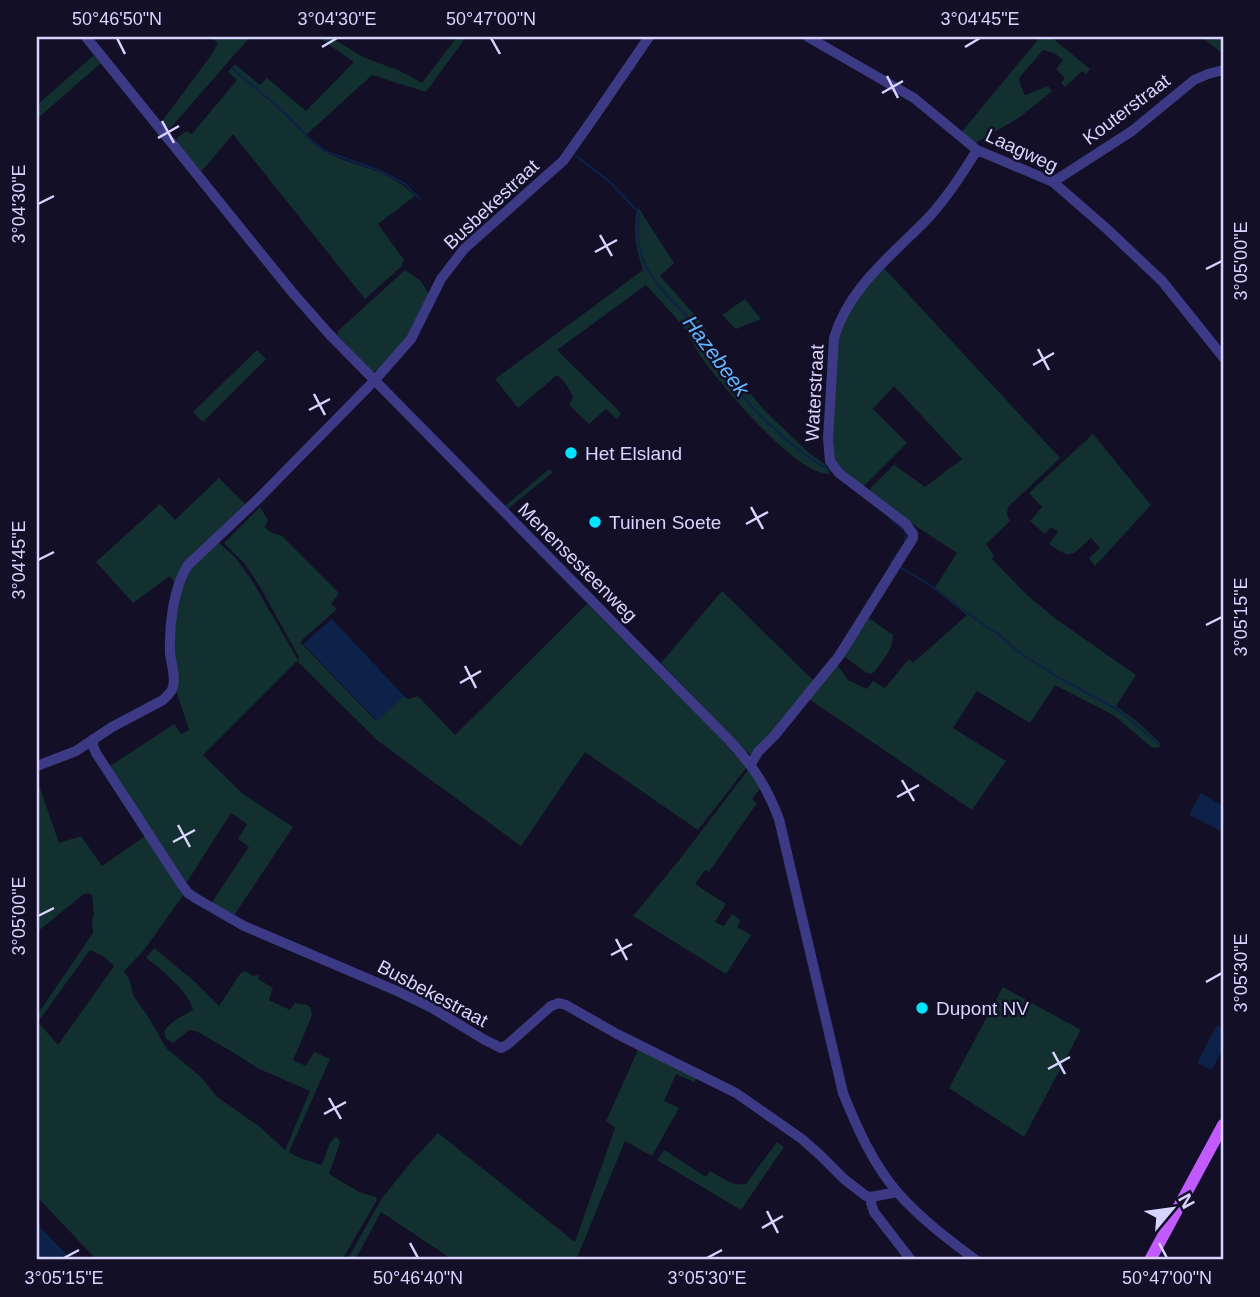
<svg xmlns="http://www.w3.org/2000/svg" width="1260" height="1297" font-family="Arial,sans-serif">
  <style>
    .green { fill: #12302f; fill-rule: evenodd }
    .water { fill: #0c2248 }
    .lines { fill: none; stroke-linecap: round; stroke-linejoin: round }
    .stream { stroke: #0c2248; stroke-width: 2 }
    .minor { stroke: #3d3a85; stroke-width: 10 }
    .major { stroke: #c25bff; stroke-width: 12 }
    .ticks { fill: none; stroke: #d9d4ff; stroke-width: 2.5 }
    .poi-dot { fill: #00e5ff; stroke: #130f26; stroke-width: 2.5 }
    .labels { text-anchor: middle; stroke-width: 5; stroke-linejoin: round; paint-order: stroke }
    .street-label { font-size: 19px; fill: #d9d4ff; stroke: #130f26 }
    .poi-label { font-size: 19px; fill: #d9d4ff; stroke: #130f26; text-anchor: start }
    .water-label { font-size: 21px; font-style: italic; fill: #62b6ff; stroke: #130f26 }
    .neatline { fill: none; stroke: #d9d4ff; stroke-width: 2.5 }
    .ticks-label { font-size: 18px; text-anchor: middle; fill: #d9d4ff }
  </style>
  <rect width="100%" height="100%" fill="#130f26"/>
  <path class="green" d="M215 37H250L167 132 160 124 212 54 218 43 213 39Z
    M318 37H330L363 57 400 71 422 83 457 37H466L426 92 372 75 305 136C325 157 352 162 379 172 392 177 405 186 415 196L378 224 404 260 402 263 403 265 365 299 233 134 201 172 177 143V138L186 131 192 134 237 80 228 72 235 64 260 85 267 78 306 111 354 62Z
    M1040 37H1051L1090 69 1086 74 1082 71 1065 87 1061 83 1065 78 1056 69 1063 60 1054 53 1043 50 1019 78 1020 84 1025 95 1048 86 1052 91 1020 117 974 144 961 133Z
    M1202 37H1223V54Z
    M94 55 101 63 37 119V105Z
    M638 207 674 263 660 276 703 324 711 341 724 362 765 411 809 453 826 465 829 474C794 474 722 385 701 357 695 348 691 338 685 329 673 314 659 299 646 285L557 350 621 413 617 419 606 409 589 424 569 405 573 397C569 387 564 381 557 375L518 408 495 379 643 270C636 248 632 230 638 207Z
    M883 267 1060 458 1008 507 1007 515 1010 521 986 544 994 556 992 559 1027 595 1056 619 1136 675 1116 706 1140 724 1161 744 1159 747 1154 748 1151 747 1115 716 1055 685 1030 723 977 691 953 728 1006 761 972 810 809 699 836 663 848 680 867 689 873 681 885 688 909 659 913 663 967 615 934 589 957 553 920 529 870 493 871 487 894 465 925 487 962 459 894 386 873 409 907 443 862 488 845 476 831 456 839 329 857 296Z
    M405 270 421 281 429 295C419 315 394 367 372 372L337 334 339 330Z
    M745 299 761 319 736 329 722 315Z
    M257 350 266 359 203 422 193 412Z
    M1093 434 1151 505 1095 566 1089 558 1100 548 1091 538C1071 555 1073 561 1049 544L1058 532 1051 527 1045 534 1030 521 1042 507 1029 493Z
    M549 469 553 472 508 509 505 506Z
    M219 478 247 506 176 584 170 576 133 603 96 562 160 504 175 520Z
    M260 507 268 520 264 527 272 533 282 536 339 593 331 604 337 609 300 642 376 721 404 696 408 699 418 696 455 735 587 604 703 720 747 767 698 830 585 752 521 846 378 741 297 661 203 755 243 794 293 827 233 917 210 905 249 847 238 839 247 824 231 813 185 885 110 766 174 724 181 734 189 730 177 693 174 667 173 641 179 592 183 577 217 541 235 557 253 582 298 660 299 657 260 587 245 564 224 543Z
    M722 591 815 682 754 754H750L746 751 661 663Z
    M866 616 893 635C893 650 883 660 874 672L871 674 867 673 842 655Z
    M748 770 761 787 752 799 757 803 709 872 705 870 695 884 726 904 715 922 724 926 732 914 740 920 737 927 751 935 726 974 633 916 680 859Z
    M40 788 59 843 81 836 102 866 148 834 184 894 144 950 124 971 130 981 133 995 149 1018 166 1048 201 1077 217 1097 260 1127 285 1150 310 1091 257 1068 231 1051 196 1031 189 1030 173 1043 166 1039 164 1031C171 1021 182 1016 193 1010 190 993 160 968 146 958L154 948 195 982 219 1006 240 974 245 971 253 976 259 975 258 979 273 988 269 1000 290 1010 295 1003 307 1005 311 1008 312 1016 293 1060 306 1066 314 1052 330 1059 289 1152C299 1159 309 1160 320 1165L322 1164 330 1143 335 1137 338 1138 340 1143 329 1174 359 1192 376 1197 377 1200 342 1260H97L37 1197V1015L93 933 92 920 94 915 92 895 88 893 84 894 37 932V789ZM90 950 103 956 114 966 58 1045 38 1022Z
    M1003 987 1081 1030 1024 1137 949 1088Z
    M639 1048 697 1078 694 1082 676 1074 664 1101 679 1108 652 1156 625 1141 576 1260H463L460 1258 458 1260 450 1258 381 1212 355 1260H347L382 1198 412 1161 438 1133 575 1242 615 1128 606 1121Z
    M777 1142 784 1147 741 1210 657 1160 664 1150 706 1177 710 1171C721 1177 733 1187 746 1184Z"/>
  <path class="water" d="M332 619 404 696 377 721 303 644Z
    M1201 793 1223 806V832L1189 815Z
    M1217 1025 1223 1029V1048L1212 1070 1197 1063Z
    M37 1224 72 1260H37Z"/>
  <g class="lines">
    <path class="stream" d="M233 69 287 115 311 140 325 151 383 172 405 184 420 199
      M576 156 611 183 639 213C634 253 646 274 674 303 681 311 689 318 695 327 702 335 706 346 711 354 740 399 786 447 833 472
      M890 518 906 532 905 542
      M891 563 902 547
      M900 567 933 587 988 628 997 633 1020 653 1056 676 1118 710 1159 744"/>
    <path class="minor" d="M86 37 292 292 330 335 730 741C753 766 767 787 779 819L843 1093C857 1128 873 1164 898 1193 921 1219 949 1240 976 1260
      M808 37 914 98 977 150 1053 182 1107 229 1162 281 1223 357
      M1053 182 1132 131 1194 80 1208 74 1223 70
      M93 739V746L96 753 182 885 188 893 197 899 244 926 397 991 432 1008 485 1040 501 1048 507 1045 551 1006 559 1003 566 1005 617 1034 736 1093 802 1139 820 1155 844 1179 866 1196 871 1197
      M751 764 758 752 775 735 839 656 913 538V534L906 524 839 473 830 461 828 439 834 338C849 286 895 253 930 216 948 196 963 173 977 150
      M37 766 76 751 112 727 163 700C167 696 172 692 173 687 176 677 171 663 170 653 169 626 173 588 188 565L257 500 374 381 411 339 441 279 464 249 563 161 592 120 649 37
      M871 1197V1203L874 1212 911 1260
      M871 1197 897 1192"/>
    <path class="major" d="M1150 1260 1223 1125"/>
  </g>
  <path class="ticks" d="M117 38 125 54M491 38 500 54M322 47 337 38M965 47 980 38M887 76 898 98M882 93 903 81M162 121 174 143M158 138 179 126M38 204 54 196M600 235 612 256M595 252 617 240M1206 269 1222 261M1038 349 1049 370M1033 365 1054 353M314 394 325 415M309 410 330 399M751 507 763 529M746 524 768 512M38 560 54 552M1206 625 1222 617M465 666 476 688M460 683 481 671M902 780 914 801M897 797 919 785M178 825 190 847M173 842 195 830M38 916 54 908M616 939 627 960M611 955 632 944M1206 982 1222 973M1053 1052 1065 1074M1048 1069 1070 1057M329 1098 341 1119M324 1114 346 1102M767 1211 778 1233M762 1228 783 1216M410 1243 418 1258M1159 1243 1167 1258M64 1258 79 1250M707 1258 722 1250"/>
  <g class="poi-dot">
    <circle cx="571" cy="453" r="7"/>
    <circle cx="595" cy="522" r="7"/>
    <circle cx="922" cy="1008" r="7"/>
  </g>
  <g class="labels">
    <g class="street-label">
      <text transform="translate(1126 109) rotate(-37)" y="7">Kouterstraat</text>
      <text transform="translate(1022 150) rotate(25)" y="7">Laagweg</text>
      <text transform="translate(491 204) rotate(-43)" y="7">Busbekestraat</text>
      <text transform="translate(814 393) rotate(-87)" y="7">Waterstraat</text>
      <text transform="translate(578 562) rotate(45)" y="7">Menensesteenweg</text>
      <text transform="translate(433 993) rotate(28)" y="7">Busbekestraat</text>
    </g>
    <g class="poi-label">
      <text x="585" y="460">Het Elsland</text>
      <text x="609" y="529">Tuinen Soete</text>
      <text x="936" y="1015">Dupont NV</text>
    </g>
    <g class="water-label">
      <text transform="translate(716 356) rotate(53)" y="7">Hazebeek</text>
    </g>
  </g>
  <rect width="1260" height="1297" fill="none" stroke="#130f26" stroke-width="77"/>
  <g transform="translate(1172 1209) rotate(61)" stroke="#130f26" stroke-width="5" paint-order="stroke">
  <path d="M0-5L12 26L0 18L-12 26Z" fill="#d9d4ff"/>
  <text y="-10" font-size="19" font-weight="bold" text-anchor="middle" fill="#d9d4ff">N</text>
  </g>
  <rect x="38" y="38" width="1184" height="1220" class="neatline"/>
  <g class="ticks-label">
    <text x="117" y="25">50°46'50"N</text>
    <text x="337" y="25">3°04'30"E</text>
    <text x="491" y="25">50°47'00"N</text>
    <text x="980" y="25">3°04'45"E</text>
    <text transform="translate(19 204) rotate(-90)" y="6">3°04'30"E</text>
    <text transform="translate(1241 261) rotate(-90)" y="6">3°05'00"E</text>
    <text transform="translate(19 560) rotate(-90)" y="6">3°04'45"E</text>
    <text transform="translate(1241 617) rotate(-90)" y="6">3°05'15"E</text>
    <text transform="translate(19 916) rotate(-90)" y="6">3°05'00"E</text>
    <text transform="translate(1241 973) rotate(-90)" y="6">3°05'30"E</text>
    <text x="64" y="1284">3°05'15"E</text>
    <text x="418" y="1284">50°46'40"N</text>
    <text x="707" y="1284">3°05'30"E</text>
    <text x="1167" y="1284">50°47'00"N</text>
  </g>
</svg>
